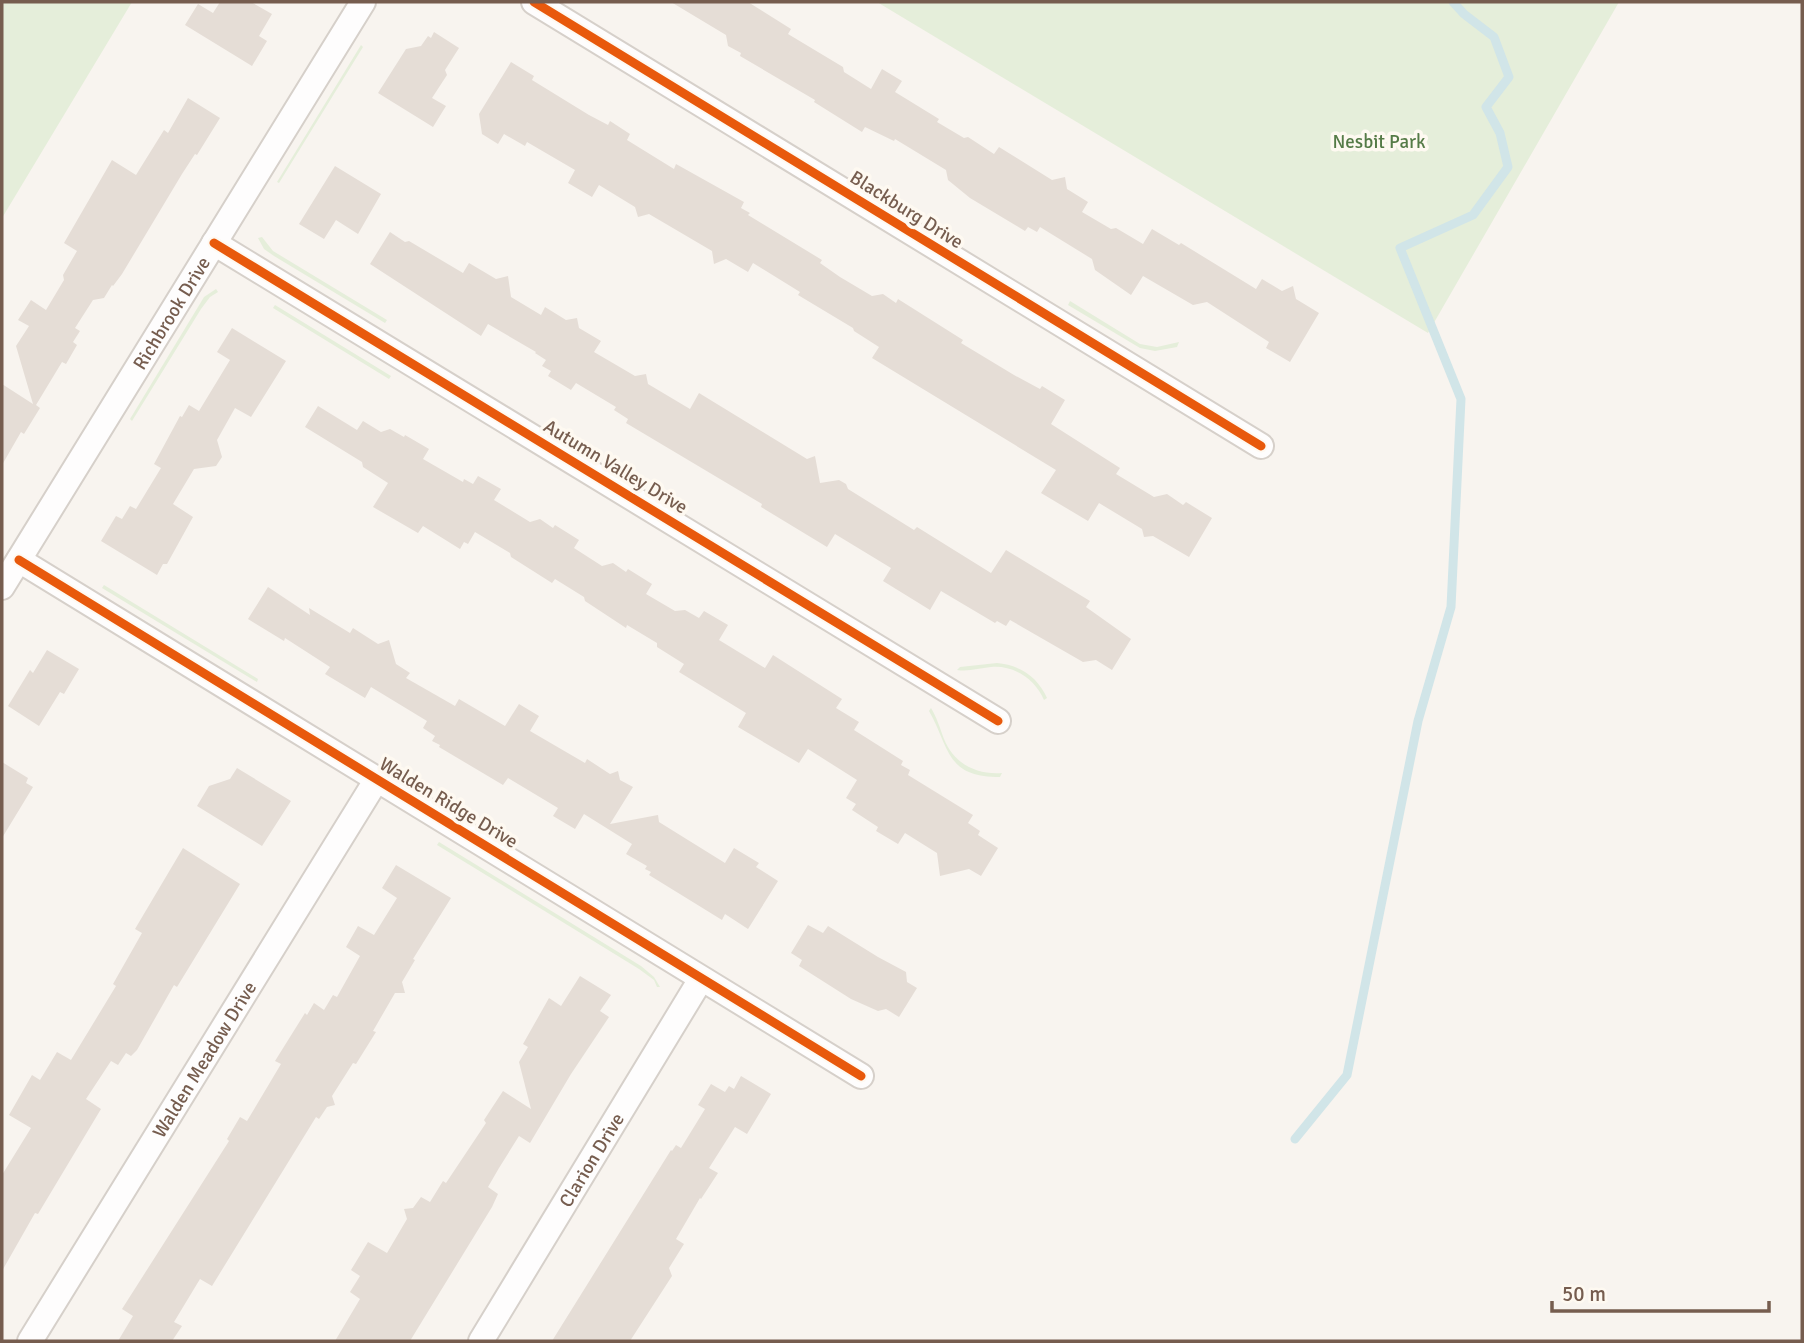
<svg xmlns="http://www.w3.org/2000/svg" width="1804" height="1343" font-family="Signika,sans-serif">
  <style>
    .green { fill: #e5eeda }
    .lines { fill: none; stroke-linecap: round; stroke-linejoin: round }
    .stream { stroke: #d1e5e8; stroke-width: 9 }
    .building { fill: #e5ddd6 }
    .minor-casing { stroke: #d6d0ca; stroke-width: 28 }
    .minor { stroke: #fefdfd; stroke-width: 24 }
    .cycleway-casing { stroke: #fef9f1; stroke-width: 13 }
    .cycleway { stroke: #e8590c; stroke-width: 9 }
    .labels { text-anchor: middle; stroke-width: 7; stroke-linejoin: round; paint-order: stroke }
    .park-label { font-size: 19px; fill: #557b47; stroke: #fef9f1 }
    .street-label { font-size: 19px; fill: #765d4f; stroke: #fef9f1 }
  </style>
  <rect width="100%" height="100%" fill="#f8f4ef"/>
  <path class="green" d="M2 2H132L2 218Z
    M877 2H1619L1428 333Z
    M361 45 363 47 279 183 277 182Z
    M262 237 273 251 387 320 385 323 274 256 264 249 258 238Z
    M216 289 218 292 210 297 201 309 132 421 130 419 198 307 204 297Z
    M1070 301 1140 344 1157 347 1179 342 1177 347 1155 351 1140 348 1068 305Z
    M275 305 391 376 389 379 273 308Z
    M104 585 258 679 257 682 102 588Z
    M997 663C1020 665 1038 677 1047 698L1044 700C1035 679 1014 665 991 667 979 668 969 672 957 670L960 667Z
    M931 708C937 718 940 728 944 739 954 764 977 775 1002 773L1000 777C945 777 950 748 929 711Z
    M439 842 641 966 654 977 660 987H657L654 980 639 969 437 845Z"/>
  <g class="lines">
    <path class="stream" d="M1295 1139 1347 1075 1418 721 1451 607 1461 399 1400 248 1473 215 1508 167 1500 133 1486 107 1509 77 1494 37 1464 14 1453 2"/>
  </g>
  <path class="building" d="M220 2H251L272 14 259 36 267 41 252 66 185 25 198 4 213 13Z
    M671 2H748L791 29 788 34 843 67 844 72 871 89 882 69 902 81 895 92 939 119 937 122 964 138 968 137 994 154 999 147 1052 180 1065 177 1067 189 1088 202 1082 212 1111 229 1116 228 1143 244 1152 229 1179 245 1181 243 1256 289 1262 279 1282 291 1293 286 1296 299 1319 313 1290 362 1266 348 1269 342 1207 302 1193 305 1143 276 1131 295 1095 270 1092 259 1040 227 1037 232 1028 227 1025 231 970 198 948 180 946 170 895 139 894 141 865 127 862 132 814 102 815 100 740 56 741 53 728 46 726 35Z
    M434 32 459 48 445 70 447 75 432 98 446 106 433 127 378 93 406 49 421 46 428 36 431 38Z
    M511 62 534 76 532 80 589 115 608 125 610 121 630 134 627 140 674 169 676 164 744 202 741 208 750 213 748 215 822 260 820 263 840 277 872 296 883 294 896 303 898 299 963 340 961 343 1014 375 1040 389 1042 386 1065 400 1051 424 1120 468 1116 474 1154 497 1167 494 1183 505 1186 502 1212 518 1189 557 1153 536 1144 537 1142 529 1099 503 1088 521 1041 493 1056 470 872 358 879 347 854 331 853 328 798 295 800 292 753 263 748 272 726 259 714 264 712 251 649 214 638 217 635 207 599 185 592 197 568 183 575 170 527 142 525 146 504 134 498 144 482 134 479 114Z
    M188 98 220 118 197 155 195 154 182 174 122 274 113 286 112 285 104 298 93 300 75 328 80 331 73 342 77 345 66 364 62 362 36 405 40 408 24 434 21 432 2 465V384L33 404 16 346 29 326 18 320 31 300 46 310 64 280 63 275 77 251 64 243 112 160 136 175 164 130 168 133Z
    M335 166 381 194 358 234 336 220 324 239 299 224Z
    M390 232 405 242 409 241 463 273 469 263 496 279 508 276 511 297 541 315 545 307 566 320 577 318 579 328 601 341 594 352 635 376 646 374 648 384 690 409 699 393 807 459 815 456 820 483 839 480 846 484 848 489 914 530 917 527 991 573 1006 550 1090 601 1086 607 1131 639 1112 670 1096 660 1083 662 1010 620 1006 626 997 621 995 623 941 591 930 610 883 581 891 568 835 534 827 547 761 507 762 504 626 423 628 419 614 410 616 407 576 383 571 390 548 376 551 371 542 366 546 360 535 353 536 352 488 324 481 336 370 264Z
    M232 328 286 361 251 417 235 408 217 440 222 457 216 466 194 469 173 504 193 517 167 564H163L157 575 101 541 116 516 122 519 130 506 136 509 161 468 154 464 180 416 182 417 189 405 199 411 230 360 217 352Z
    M318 406 357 430 363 421 381 432 390 429 404 437 405 435 429 449 423 459 463 482 464 479 473 484 478 476 501 489 494 500 530 522 540 519 553 528 555 525 579 540 574 548 602 566 613 563 626 572 628 569 652 584 646 594 675 611 685 610 699 618 704 611 728 625 719 640 765 668 773 655 842 699 836 708 859 722 854 730 903 761 901 765 910 770 908 775 973 815 968 823 980 831 978 835 998 848 981 876 969 869 940 876 937 853 905 833 898 844 876 831 878 827 852 810 856 804 846 798 857 780 808 749 799 763 738 727 746 713 679 672 684 664 657 647V643L627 625 626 628 585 601 584 597 555 579 552 583 511 557 510 553 475 532 468 544 464 542 460 549 423 526 418 533 373 507 388 483 363 467 362 462 305 427Z
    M268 587 310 615 309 608 350 633 353 628 378 644 389 640 396 664 410 673 406 678 455 706 459 699 505 726 519 704 539 716 530 731 585 763 587 759 610 774 618 771 620 780 633 787 610 824 658 815 659 822 725 863 734 848 759 863 756 867 778 881 748 929 725 914 722 920 649 875 651 872 645 869 647 866 626 854 632 844 584 814 575 829 553 816 558 808 508 778 503 785 439 747 440 745 432 741 435 736 423 728 427 721 371 687 365 698 325 674 330 667 285 638 284 641 248 619Z
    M47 650 79 669 64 694 60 692 39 726 8 706 30 670 33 673Z
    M2 762 28 778 26 783 33 787 2 838Z
    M237 768 291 801 262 846 197 806 209 786 230 779Z
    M183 848 240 884 177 987 174 985 137 1050 131 1056 126 1053 118 1065 111 1061 86 1099 101 1109 38 1214 35 1213 2 1271V1175L31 1128 9 1115 32 1075 40 1080 57 1052 71 1060 116 986 113 984 142 933 135 929Z
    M396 865 451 898 413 959 415 960 402 982 405 993H395L373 1031 376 1032 356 1064 353 1063 332 1096 335 1105 327 1107 319 1119 316 1117 212 1286 200 1279 174 1322 182 1326 172 1341H118L133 1316 122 1309 229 1141 227 1139 240 1117 247 1121 281 1064 275 1061 305 1013 307 1015 314 1003 324 1010 333 995 337 997 360 956 346 947 358 926 374 935 397 898 382 888Z
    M808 925 823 933 828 926 878 957 906 972 907 982 917 988 899 1017 886 1009 878 1011 851 999 799 966 802 960 791 953Z
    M580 976 611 995 600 1011 609 1017 571 1074 530 1143 519 1136 499 1168 488 1187 498 1194 492 1207 410 1341H335L360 1299 350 1292 360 1276 351 1270 368 1242 387 1253 407 1219 404 1209 413 1208 421 1197 430 1202 443 1181 446 1183 486 1123 484 1120 503 1091 531 1109 519 1062 528 1047 523 1044 549 998 561 1006Z
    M741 1076 771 1094 747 1134 735 1127 709 1168 718 1173 701 1199 700 1198 676 1239 684 1244 669 1268 672 1276 630 1341H552L671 1150 672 1151 676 1145 681 1148 705 1109 698 1105 711 1084 725 1092 729 1086 734 1089Z"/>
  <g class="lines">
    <defs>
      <g id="minor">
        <path d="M534 2 1261 446"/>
        <path d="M214 243 998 721"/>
        <path d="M19 560 861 1076"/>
        <path id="s1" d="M2 587 363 2"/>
        <path id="s2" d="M30 1341 377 779"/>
        <path id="s3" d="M481 1341 701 979"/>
      </g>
    </defs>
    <use href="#minor" class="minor-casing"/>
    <use href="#minor" class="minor"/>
    <defs>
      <path id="cycleway" d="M534 2 1261 446
        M214 243 998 721
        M19 560 861 1076"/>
    </defs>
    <use href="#cycleway" class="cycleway-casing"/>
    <use href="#cycleway" class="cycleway"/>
  </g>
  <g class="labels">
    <g class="park-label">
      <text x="1379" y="148">Nesbit Park</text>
    </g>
    <g class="street-label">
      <text transform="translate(907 209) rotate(32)" y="7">Blackburg Drive</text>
      <text dy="7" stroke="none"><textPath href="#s1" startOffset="322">Richbrook Drive</textPath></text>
      <text transform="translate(616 466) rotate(31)" y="7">Autumn Valley Drive</text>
      <text transform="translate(449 802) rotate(31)" y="7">Walden Ridge Drive</text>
      <text dy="7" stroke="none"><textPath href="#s2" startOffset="331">Walden Meadow Drive</textPath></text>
      <text dy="7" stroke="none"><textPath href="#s3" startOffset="212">Clarion Drive</textPath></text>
    </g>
  </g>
  <rect width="1804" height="1343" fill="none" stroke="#765d4f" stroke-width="7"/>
  <path d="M1552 1301v10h217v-10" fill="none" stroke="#765d4f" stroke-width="3.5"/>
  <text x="1562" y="1301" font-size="21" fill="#765d4f" stroke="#fef9f1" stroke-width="5" paint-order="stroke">50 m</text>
</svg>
